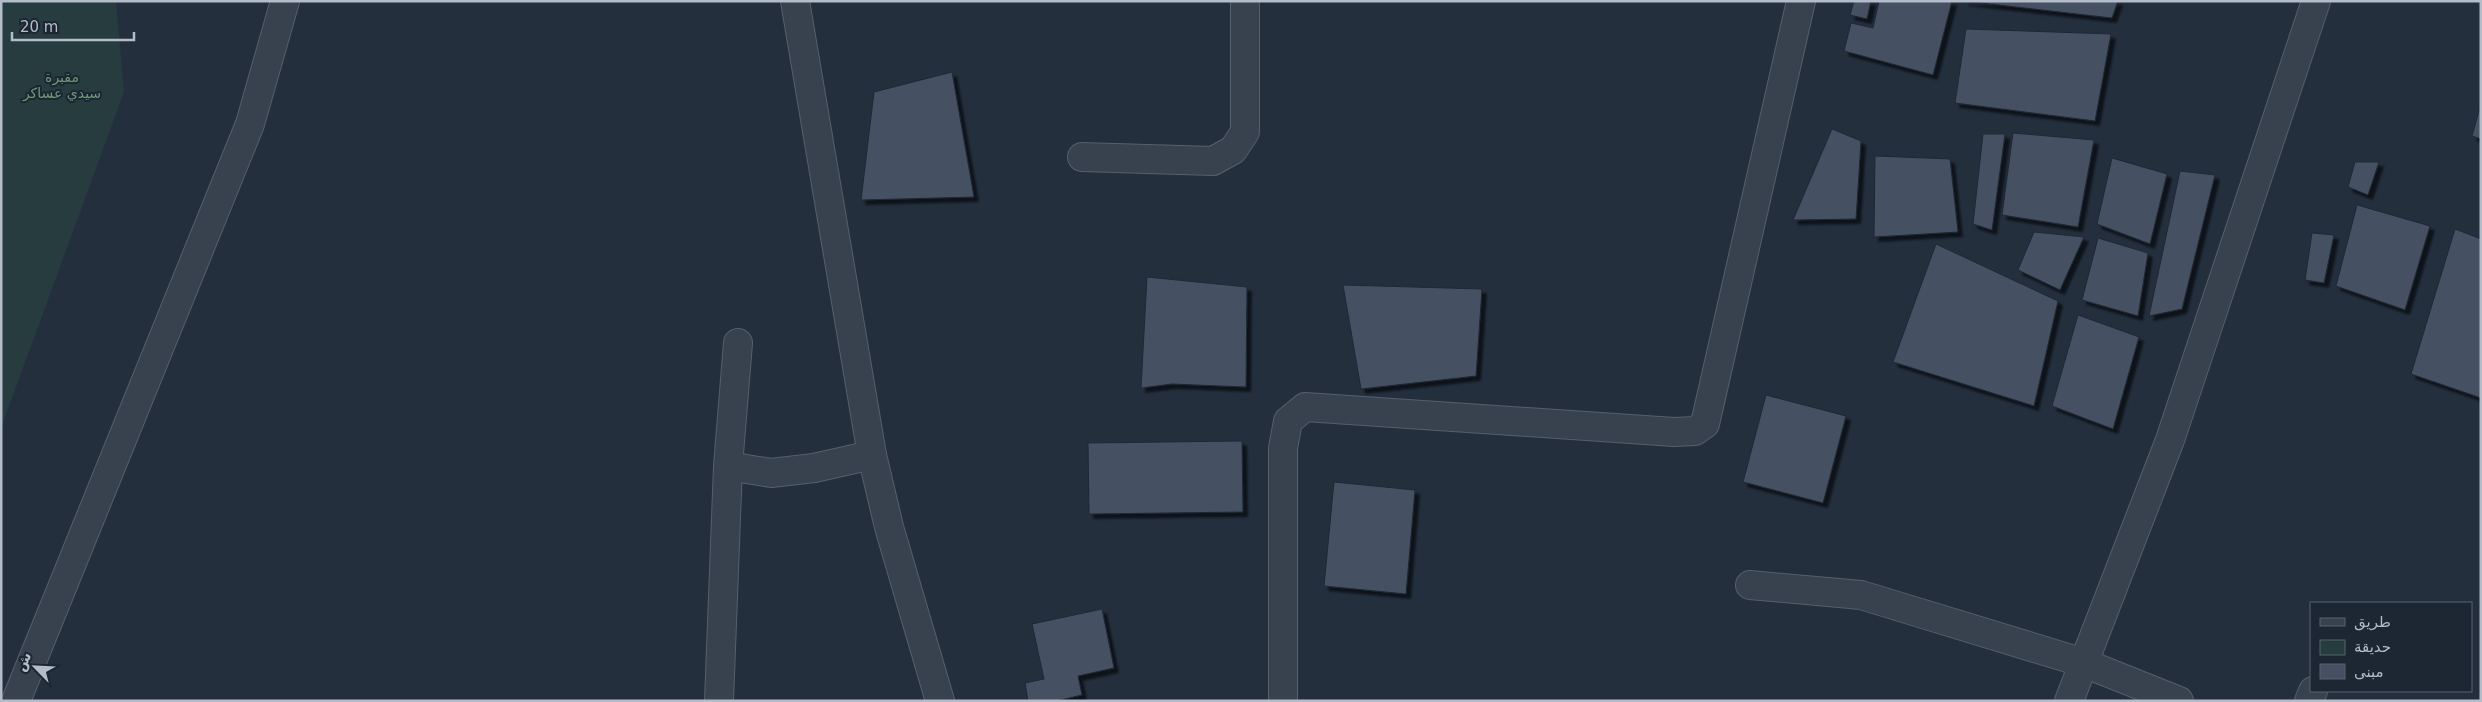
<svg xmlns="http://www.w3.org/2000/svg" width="2482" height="702" font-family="'DejaVu Sans','Noto Naskh Arabic',sans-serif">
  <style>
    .green { fill: #263c3f }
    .building { fill: #455162; stroke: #1f2835; filter: url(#shadow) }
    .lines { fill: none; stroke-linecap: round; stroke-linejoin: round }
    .minor-casing { stroke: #565f6c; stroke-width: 30 }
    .tertiary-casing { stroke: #565f6c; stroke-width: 30 }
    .minor { stroke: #38414e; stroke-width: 28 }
    .tertiary { stroke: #38414e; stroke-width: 28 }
    .labels { text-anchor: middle; stroke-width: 4; stroke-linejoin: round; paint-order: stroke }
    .park-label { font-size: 14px; fill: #6b9a76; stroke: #1d2633 }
  </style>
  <defs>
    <filter id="shadow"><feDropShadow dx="4.5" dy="4.5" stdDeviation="1" flood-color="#0009"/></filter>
  </defs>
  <rect width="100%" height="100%" fill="#242f3e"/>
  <path class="green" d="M1 1H116L124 92 1 428Z"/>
  <path class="building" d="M1854 1H1871L1867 19 1850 15Z
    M1879 1H1952L1933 75 1844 51 1851 23 1873 28Z
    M1964 1H2118L2112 18Z
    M1966 29 2111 34 2095 121 1955 103Z
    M952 72 974 197 861 200 874 92Z
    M2481 104V139L2472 136Z
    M1832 129 1861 141 1856 219 1793 220Z
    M2013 133 2094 140 2078 227 2002 215Z
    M1983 134H2005L1992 230 1973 224Z
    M1875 156 1950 159 1958 232 1874 237Z
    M2112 158 2167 174 2150 244 2097 224Z
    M2355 162H2379L2368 195 2348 187Z
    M2180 171 2215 175 2182 309 2149 316Z
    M2357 205 2430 226 2405 310 2336 286Z
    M2455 229 2481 239V398L2411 374Z
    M2034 232 2084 237 2060 290 2018 270Z
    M2312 233 2334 235 2324 283 2305 280Z
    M2098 238 2148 253 2138 316 2082 300Z
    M1936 244 2058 301 2034 406 1893 362Z
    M1147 277 1247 287 1246 387 1172 384 1141 388Z
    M1343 285 1482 289 1476 376 1361 389Z
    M2078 315 2139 337 2113 429 2052 406Z
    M1766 395 1846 416 1823 503 1743 482Z
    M1242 441 1243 512 1089 514 1088 443Z
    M1334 482 1415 490 1406 594 1324 586Z
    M1102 609 1114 668 1078 676 1082 695 1056 701H1028L1025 683 1044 679 1032 624Z"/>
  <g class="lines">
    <defs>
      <path id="minor" d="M1082 157 1213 161 1233 150 1245 132V1
        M728 466 771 473 814 468 872 455
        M1750 585 1861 595 2084 663 2179 701
        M16 701 250 124 285 1
        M719 701 728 466 738 343
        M1283 701V448L1288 421 1305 407 1674 432 1695 431 1705 424 1801 1
        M2069 701 2170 440 2316 1
        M2309 701 2313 691"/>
      <path id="tertiary" d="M795 1 872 455 889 527 940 701"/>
    </defs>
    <use href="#minor" class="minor-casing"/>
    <use href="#tertiary" class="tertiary-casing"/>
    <use href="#minor" class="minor"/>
    <use href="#tertiary" class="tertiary"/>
  </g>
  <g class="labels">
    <g class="park-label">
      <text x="62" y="82">مقبرة<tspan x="62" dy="16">سيدي عساكر</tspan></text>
    </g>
  </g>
  <rect width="2482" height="702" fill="none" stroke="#b4bcc9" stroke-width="5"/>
  <rect x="2310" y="602" width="162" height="90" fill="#1d2633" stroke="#59626f"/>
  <rect x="2320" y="618" width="25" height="8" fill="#38414e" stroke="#59626f"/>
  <text x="2354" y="627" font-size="15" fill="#b4bcc9">طريق</text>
  <rect x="2320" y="640" width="25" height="15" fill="#263c3f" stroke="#59626f"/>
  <text x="2354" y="652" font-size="15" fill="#b4bcc9">حديقة</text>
  <rect x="2320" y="664" width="25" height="15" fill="#455162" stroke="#59626f"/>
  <text x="2354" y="677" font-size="15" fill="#b4bcc9">مبنى</text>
  <g transform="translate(35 667) rotate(294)" stroke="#1d2633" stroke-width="4" paint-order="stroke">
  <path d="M0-4L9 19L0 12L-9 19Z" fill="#b4bcc9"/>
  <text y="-8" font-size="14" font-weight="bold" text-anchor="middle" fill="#b4bcc9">ش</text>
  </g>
  <path d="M12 32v8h122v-8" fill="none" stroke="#b4bcc9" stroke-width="2.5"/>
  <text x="20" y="32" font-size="15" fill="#b4bcc9" stroke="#1d2633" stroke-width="4" paint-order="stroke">20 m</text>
</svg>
